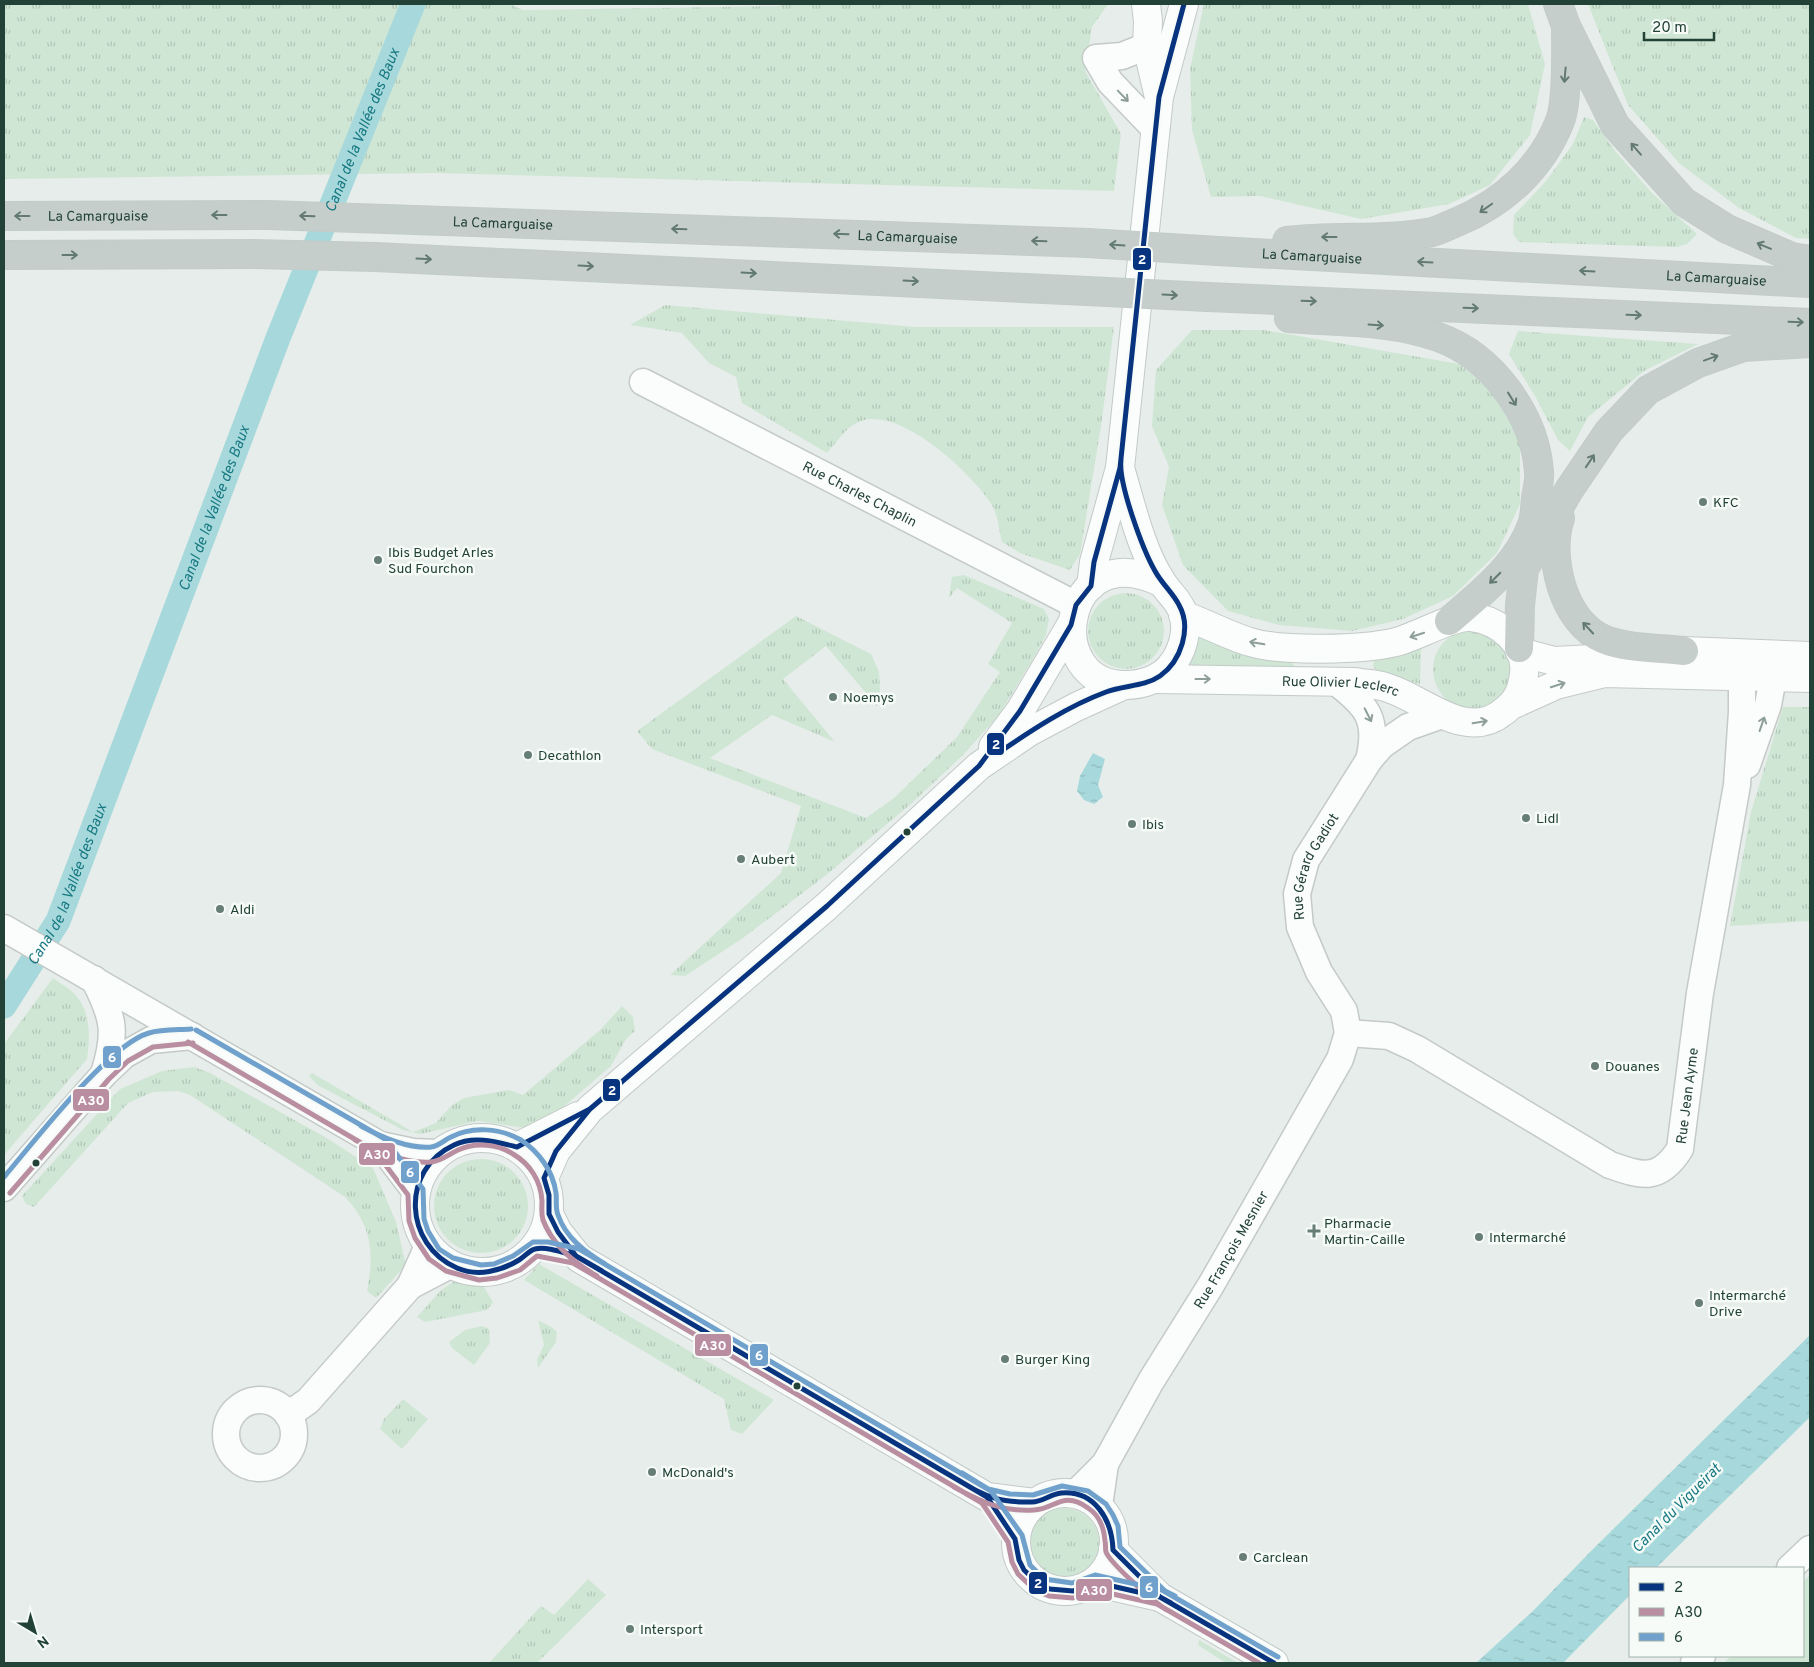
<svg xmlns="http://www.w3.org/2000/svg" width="1814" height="1667" font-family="Overpass,sans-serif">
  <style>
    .grass { fill: url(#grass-tufts) }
    .pitch { fill: #d0e6d5 }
    .water { fill: url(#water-ripples) }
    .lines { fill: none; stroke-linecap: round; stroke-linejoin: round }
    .canal { stroke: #a7d9dc; stroke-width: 25 }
    .minor-casing { stroke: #c4cac7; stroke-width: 29 }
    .tertiary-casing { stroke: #c4cac7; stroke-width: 30 }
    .secondary-casing { stroke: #c2cac7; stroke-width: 30 }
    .trunk-casing { stroke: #c2ccc8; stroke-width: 30 }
    .minor { stroke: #fbfcfc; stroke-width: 26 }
    .tertiary { stroke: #fbfcfc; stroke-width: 28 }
    .secondary { stroke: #fbfcfc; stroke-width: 28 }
    .trunk { stroke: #c5cecb; stroke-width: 28 }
    .trunk-bridge-casing { stroke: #c2ccc8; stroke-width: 30; stroke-linecap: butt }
    .trunk-bridge { stroke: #c5cecb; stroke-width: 28 }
    .bus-1-casing { stroke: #f6fbf8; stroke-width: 9 }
    .bus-2-casing { stroke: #f6fbf8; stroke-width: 9 }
    .bus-3-casing { stroke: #f6fbf8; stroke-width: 9 }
    .bus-1 { stroke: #07337f; stroke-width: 5 }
    .bus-2 { stroke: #b98ea1; stroke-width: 5 }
    .bus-3 { stroke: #70a1cc; stroke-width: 5 }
    .oneway { stroke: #637a72 }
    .oneway2 { stroke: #8e9f9a }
    .poi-dot { fill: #677e76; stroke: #f6fbf8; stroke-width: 2 }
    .bus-dot { fill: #224237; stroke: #f6fbf8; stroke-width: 2 }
    .labels { text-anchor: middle; stroke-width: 5; stroke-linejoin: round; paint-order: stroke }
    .street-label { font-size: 14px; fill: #224237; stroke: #f6fbf8 }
    .poi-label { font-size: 14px; fill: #224237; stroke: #f6fbf8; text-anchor: start }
    .water-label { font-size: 15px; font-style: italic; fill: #187983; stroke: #f6fbf8 }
    .line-badge { stroke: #f6fbf8; stroke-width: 2 }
    .badge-label { font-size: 14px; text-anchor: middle; font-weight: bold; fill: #fff }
  </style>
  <defs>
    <pattern id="grass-tufts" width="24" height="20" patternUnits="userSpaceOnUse" patternTransform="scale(1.25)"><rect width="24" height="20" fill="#d0e6d5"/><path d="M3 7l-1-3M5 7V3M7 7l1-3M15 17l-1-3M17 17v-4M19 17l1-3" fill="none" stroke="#b2c6b7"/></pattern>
    <pattern id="water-ripples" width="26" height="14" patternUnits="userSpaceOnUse" patternTransform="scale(1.25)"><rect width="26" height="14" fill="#a7d9dc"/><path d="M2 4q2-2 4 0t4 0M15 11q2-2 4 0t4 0" fill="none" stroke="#8fbbbd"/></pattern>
  </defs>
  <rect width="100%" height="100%" fill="#e7edea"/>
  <path class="grass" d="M4 4H509L523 10 779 6 783 4H1108L1092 27 1085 71 1121 134 1114 191 435 173 4 179Z
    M1204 4H1528L1545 64 1530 135 1490 185 1449 204 1361 219 1260 196 1211 197 1192 130 1190 69Z
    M1588 4H1810V239L1796 238 1739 208 1680 164 1628 105Z
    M1584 117 1593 120 1616 152 1652 193 1697 234 1687 244 1677 247 1519 242 1513 234 1514 215 1546 181 1573 144Z
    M665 305 916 327H1114L1101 426 1080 554 1070 570 1020 553 1002 542C999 531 998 515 992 505 973 474 892 397 853 425 843 432 835 444 827 453L742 403 736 377 709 363 682 333 630 325Z
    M1192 330H1264L1459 364 1496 393 1520 445V504L1497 553 1453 596 1403 619 1352 631 1279 625 1228 611 1183 565 1162 505 1169 467 1152 426 1156 370Z
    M1518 331 1698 344 1644 371 1588 417 1570 451 1558 440 1535 396 1509 354Z
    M964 575 1044 609 1049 619 1046 635 1034 657 999 715 963 755 912 803 825 876 743 938 685 976 670 975 781 873 801 806 652 749 637 731 796 616 871 654 879 672 880 690 877 706 826 646 783 679 835 742 772 715 710 758 866 818 894 798 957 737 1000 672 988 664 1012 623 957 588 949 598 952 577Z
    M1088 631a38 38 0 1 1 76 0a38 38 0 1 1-76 0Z
    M1470 629 1498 635 1517 672 1496 707C1488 709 1476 713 1469 712 1436 705 1420 664 1446 640 1453 634 1462 631 1470 629Z
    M1200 632 1284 660 1294 664 1293 669 1191 668 1189 663 1198 643Z
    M1421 649 1420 684 1377 672 1373 666 1374 661 1378 658Z
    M1783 707H1810V921L1730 926 1751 812Z
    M53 978C61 984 72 990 78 998 91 1015 90 1039 87 1059L4 1155V1044Z
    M622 1006 633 1017 635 1031 626 1039 611 1066 546 1122 531 1129 478 1121 420 1134 403 1130 319 1086 309 1076 312 1073 413 1132 436 1123 451 1106 464 1098 509 1090 523 1095 600 1030Z
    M194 1067 210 1073 325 1137 373 1168 396 1222 406 1265 376 1298 367 1291C374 1253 373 1227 345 1197L190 1095 178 1091 153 1092 128 1103 34 1207 26 1204 22 1196 120 1089 162 1071Z
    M434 1206a47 47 0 1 1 94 0a47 47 0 1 1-94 0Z
    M539 1264 774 1400 742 1434 731 1430 724 1399 524 1280Z
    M462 1276 484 1287 493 1302 487 1310 425 1322 417 1317 441 1290Z
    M538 1320 550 1326 557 1332 556 1342 538 1368 537 1360 544 1345Z
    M482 1326 489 1329 490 1343 474 1365 452 1348 449 1342 465 1330Z
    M403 1399 428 1419 402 1449 380 1429 384 1419Z
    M1029 1543a35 35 0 1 1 70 0a35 35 0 1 1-70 0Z
    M588 1579 606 1595 537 1663H489L541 1606 554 1615Z
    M1199 1640 1238 1663H1226L1198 1645Z"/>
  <path class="pitch" d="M1810 1574V1663H1724L1731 1656H1803V1582Z"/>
  <path class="water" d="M1093 753 1105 759 1098 785 1103 797 1094 804 1084 800 1077 791 1080 776Z
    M1810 1335V1417L1656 1568H1630V1595L1563 1663H1476L1534 1610 1593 1549Z"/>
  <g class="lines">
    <path class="canal" id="s1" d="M4 1006 58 921 278 338 413 4"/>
    <defs>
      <g id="minor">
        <path d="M1147 46 1122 56 1096 58 1110 82 1156 130"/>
        <path id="s2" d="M643 382 1076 605"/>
        <path d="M1336 682C1367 706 1379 719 1369 760"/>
        <path d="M1747 765 1768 705 1773 678"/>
        <path d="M4 928 380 1145 413 1152 438 1153"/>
        <path d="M94 979C114 1018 117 1032 104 1074"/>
        <path id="s3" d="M1348 1033 1389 1036 1417 1049 1610 1165C1642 1176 1659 1182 1680 1149L1700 993 1737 785 1742 712V677"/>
        <path d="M380 1145 416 1192"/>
        <path d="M4 1188 104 1074 124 1055 151 1040 192 1036"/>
        <path d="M410 1286 450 1265"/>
        <circle cx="260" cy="1434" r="34"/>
        <path d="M288 1415 308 1401 410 1286 428 1246"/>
        <path id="s4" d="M1075 1494 1105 1464 1151 1381 1211 1285 1340 1059 1348 1033 1344 1011 1319 972 1300 927 1297 894 1306 860 1369 760 1382 745 1408 727 1442 715"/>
        <path d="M1099 1506 1105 1464"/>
        <path d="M1790 1568 1810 1549"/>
        <path d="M1694 1663 1702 1656"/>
      </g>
      <path id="tertiary" d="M1520 652 1554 661 1614 658
        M1660 655 1684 651 1810 656
        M1514 704 1556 685 1605 673 1810 678"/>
      <g id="secondary">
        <path d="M1146 4 1148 21 1147 46 1158 93"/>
        <path d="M1120 468C1131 504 1141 551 1162 582 1169 594 1179 600 1183 613 1189 631 1182 653 1170 667 1160 679 1142 685 1126 685 1040 686 1061 533 1162 583"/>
        <path d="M1091 586 1094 562 1120 468 1159 97 1184 4"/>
        <path id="s5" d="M1155 679 1355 682C1365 684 1376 684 1385 687 1422 697 1465 743 1503 712 1517 702 1522 691 1524 674 1528 644 1499 620 1471 617 1454 615 1416 637 1396 642 1363 650 1282 652 1250 642 1227 635 1205 623 1183 615"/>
        <path d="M993 747 1020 711 1071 625"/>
        <circle cx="482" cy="1205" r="67"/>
        <path d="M517 1147 578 1116"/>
        <path d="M544 1178 556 1151 590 1109 827 906 979 766 1029 732 1076 707 1124 685"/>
        <path d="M549 1214 558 1232 579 1258 987 1497 1035 1503"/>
        <circle cx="1065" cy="1542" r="49"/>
        <path d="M1113 1550 1160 1597 1274 1663"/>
        <path d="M1094 1582 1160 1597"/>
      </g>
      <g id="trunk">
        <path d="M1558 4 1566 26 1615 125 1684 202 1727 229 1792 257 1810 260"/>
        <path id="s6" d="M4 216 268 215 1088 243"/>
        <path d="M1287 241C1335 235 1384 241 1432 232 1440 230 1449 225 1457 222 1503 203 1541 169 1560 121 1568 100 1566 50 1566 26"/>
        <path id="s7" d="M1218 251 1810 283"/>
        <path d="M4 255 253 254 375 257 1087 291"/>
        <path d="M1208 297 1810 323"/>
        <path d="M1289 318C1338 322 1392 320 1438 337 1492 356 1535 415 1539 472 1540 481 1537 490 1536 498 1535 507 1535 517 1532 525 1518 565 1480 594 1449 621"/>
        <path d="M1560 518C1547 557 1563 622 1603 639 1627 649 1658 648 1684 651"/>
        <path d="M1519 648 1520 605 1524 569 1569 490 1609 431 1648 390 1698 363 1743 347 1810 343"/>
      </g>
    </defs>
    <use href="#minor" class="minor-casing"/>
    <use href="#tertiary" class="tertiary-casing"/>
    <use href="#secondary" class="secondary-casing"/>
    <use href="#trunk" class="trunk-casing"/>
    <use href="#minor" class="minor"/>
    <use href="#tertiary" class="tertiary"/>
    <use href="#secondary" class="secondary"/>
    <use href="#trunk" class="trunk"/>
    <defs>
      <path id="trunk-bridge" d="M1088 243 1218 251
        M1087 291 1208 297"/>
    </defs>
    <use href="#trunk-bridge" class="trunk-bridge-casing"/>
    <use href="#trunk-bridge" class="trunk-bridge"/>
    <defs>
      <path id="bus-1" d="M1184 4 1159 97 1120 468 1094 562 1091 586 1076 605 1071 625 1020 711 979 766 827 906 590 1109 517 1147C497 1142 474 1135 454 1145 400 1170 404 1245 457 1268 478 1277 501 1271 519 1260 524 1257 530 1250 535 1249 547 1246 564 1253 576 1256L987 1497 1015 1539 1019 1560 1024 1570 1040 1585 1050 1589 1073 1591 1094 1582 1160 1597 1274 1663
        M998 753C1032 730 1068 706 1106 692 1124 685 1144 687 1160 676 1181 661 1192 628 1179 605 1173 593 1162 584 1155 571 1143 550 1118 483 1121 460
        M590 1109 556 1151 544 1178 549 1195V1214L558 1232 576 1256 602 1271
        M960 1481C985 1497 1002 1503 1032 1502 1042 1502 1051 1494 1061 1493 1095 1490 1112 1520 1113 1550L1160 1597 1171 1603"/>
      <path id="bus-2" d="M188 1042 375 1151 408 1195 409 1221 415 1238 429 1259 446 1271 479 1280 497 1278 520 1270 537 1256 573 1263 982 1503 1008 1542 1012 1562 1018 1574 1036 1591 1049 1596 1073 1598 1095 1590 1157 1604 1259 1663
        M355 1140C377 1151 405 1164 431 1162 442 1161 449 1154 458 1150 475 1142 498 1144 513 1154 530 1164 541 1181 542 1201 542 1207 541 1213 543 1220 553 1246 574 1263 597 1276
        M10 1193 109 1079 128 1061 153 1047 193 1043
        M954 1487C981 1502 1002 1512 1034 1510 1055 1509 1063 1490 1088 1508 1099 1515 1104 1528 1105 1541 1106 1544 1105 1549 1106 1552 1110 1563 1156 1604 1167 1610"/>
      <path id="bus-3" d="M196 1030 385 1139 423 1189 424 1219 428 1231 439 1249 453 1258 481 1265 494 1264 513 1256 533 1242H548L579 1249 991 1491 1022 1535 1030 1565 1044 1579 1072 1583 1095 1575 1162 1590 1278 1657
        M361 1126C381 1137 407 1149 431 1147 439 1146 444 1140 451 1137 472 1126 500 1128 521 1140 539 1152 553 1171 556 1193 557 1200 555 1208 558 1215 566 1238 585 1252 605 1264
        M4 1177C34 1142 109 1044 149 1033 162 1029 178 1030 191 1029
        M962 1473 988 1489 1010 1494 1033 1495 1062 1486 1088 1491 1106 1504 1113 1515 1118 1526 1120 1547 1165 1591 1175 1596"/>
    </defs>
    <use href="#bus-1" class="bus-1-casing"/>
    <use href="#bus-2" class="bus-2-casing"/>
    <use href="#bus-3" class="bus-3-casing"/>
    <use href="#bus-1" class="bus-1"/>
    <use href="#bus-2" class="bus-2"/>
    <use href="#bus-3" class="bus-3"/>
  </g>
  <defs><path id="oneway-shaft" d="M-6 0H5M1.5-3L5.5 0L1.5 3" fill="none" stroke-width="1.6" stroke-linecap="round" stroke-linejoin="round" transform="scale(1.25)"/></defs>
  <g class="oneway">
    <use href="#oneway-shaft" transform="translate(1565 75) rotate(95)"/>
    <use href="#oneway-shaft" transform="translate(1636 149) rotate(-131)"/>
    <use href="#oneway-shaft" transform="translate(1486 208) rotate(145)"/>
    <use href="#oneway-shaft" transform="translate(219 215) rotate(180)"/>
    <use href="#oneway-shaft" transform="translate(22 216) rotate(180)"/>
    <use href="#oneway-shaft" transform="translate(307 216) rotate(-178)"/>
    <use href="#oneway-shaft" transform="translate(679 229) rotate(-178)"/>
    <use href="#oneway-shaft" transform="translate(841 234) rotate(-178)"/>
    <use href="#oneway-shaft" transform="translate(1329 237) rotate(180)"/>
    <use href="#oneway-shaft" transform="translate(1039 241) rotate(-178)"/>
    <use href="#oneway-shaft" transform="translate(1117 245) rotate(-176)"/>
    <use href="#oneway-shaft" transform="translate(1764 246) rotate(-157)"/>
    <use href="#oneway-shaft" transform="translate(70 255)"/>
    <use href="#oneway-shaft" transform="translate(424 259) rotate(3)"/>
    <use href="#oneway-shaft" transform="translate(1425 262) rotate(-177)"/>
    <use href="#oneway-shaft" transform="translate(586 266) rotate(3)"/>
    <use href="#oneway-shaft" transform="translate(1587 271) rotate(-177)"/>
    <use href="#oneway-shaft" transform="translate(749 273) rotate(3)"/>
    <use href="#oneway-shaft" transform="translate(911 281) rotate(3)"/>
    <use href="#oneway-shaft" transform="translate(1170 295) rotate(3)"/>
    <use href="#oneway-shaft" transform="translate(1309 301) rotate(2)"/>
    <use href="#oneway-shaft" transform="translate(1471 308) rotate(2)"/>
    <use href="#oneway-shaft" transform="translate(1634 315) rotate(2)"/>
    <use href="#oneway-shaft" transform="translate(1796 322) rotate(2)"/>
    <use href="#oneway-shaft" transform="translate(1376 325) rotate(4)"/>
    <use href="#oneway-shaft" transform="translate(1711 358) rotate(-20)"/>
    <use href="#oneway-shaft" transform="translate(1512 399) rotate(58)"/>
    <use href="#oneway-shaft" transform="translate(1590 461) rotate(-56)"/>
    <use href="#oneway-shaft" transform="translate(1495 578) rotate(135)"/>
    <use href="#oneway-shaft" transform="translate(1588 628) rotate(-133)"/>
  </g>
  <g class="oneway2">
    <use href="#oneway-shaft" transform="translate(1123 96) rotate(46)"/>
    <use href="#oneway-shaft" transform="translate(1417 635) rotate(162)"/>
    <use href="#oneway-shaft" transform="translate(1257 643) rotate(-170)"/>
    <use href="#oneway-shaft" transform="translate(1203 679)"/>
    <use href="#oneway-shaft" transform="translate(1558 685) rotate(-18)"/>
    <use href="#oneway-shaft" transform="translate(1368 715) rotate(63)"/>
    <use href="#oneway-shaft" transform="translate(1480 722) rotate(-10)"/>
    <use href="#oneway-shaft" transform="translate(1762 724) rotate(-71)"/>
  </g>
  <g class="poi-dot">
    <circle cx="1703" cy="502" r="5"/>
    <circle cx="378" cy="560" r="5"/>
    <circle cx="833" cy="697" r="5"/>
    <circle cx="528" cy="755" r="5"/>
    <circle cx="1526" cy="818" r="5"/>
    <circle cx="1132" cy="824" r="5"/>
    <circle cx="741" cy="859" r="5"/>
    <circle cx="220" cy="909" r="5"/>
    <circle cx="1595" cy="1066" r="5"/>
    <path d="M1311.5 1223.5h5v5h5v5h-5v5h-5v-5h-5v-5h5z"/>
    <circle cx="1479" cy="1237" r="5"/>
    <circle cx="1699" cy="1303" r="5"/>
    <circle cx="1005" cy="1359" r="5"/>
    <circle cx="652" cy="1472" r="5"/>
    <circle cx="1243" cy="1557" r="5"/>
    <circle cx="630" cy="1629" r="5"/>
  </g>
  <g class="bus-dot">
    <circle cx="907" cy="832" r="4.5"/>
    <circle cx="36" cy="1163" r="4.5"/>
    <circle cx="797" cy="1386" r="4.5"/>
  </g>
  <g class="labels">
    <g class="street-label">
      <text dy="5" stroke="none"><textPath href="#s6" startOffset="94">La Camarguaise</textPath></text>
      <text dy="5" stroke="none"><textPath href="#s6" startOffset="499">La Camarguaise</textPath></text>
      <text dy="5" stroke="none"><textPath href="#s6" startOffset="904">La Camarguaise</textPath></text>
      <text dy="5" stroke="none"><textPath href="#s7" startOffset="94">La Camarguaise</textPath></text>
      <text dy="5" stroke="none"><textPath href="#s7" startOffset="499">La Camarguaise</textPath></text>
      <text dy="5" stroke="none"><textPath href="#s2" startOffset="244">Rue Charles Chaplin</textPath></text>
      <text dy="5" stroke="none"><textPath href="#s5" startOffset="186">Rue Olivier Leclerc</textPath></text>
      <text dy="5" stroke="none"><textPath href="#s4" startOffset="720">Rue Gérard Gadiot</textPath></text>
      <text dy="5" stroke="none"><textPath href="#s3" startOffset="432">Rue Jean Ayme</textPath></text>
      <text dy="5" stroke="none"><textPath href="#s4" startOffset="291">Rue François Mesnier</textPath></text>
    </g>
    <g class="poi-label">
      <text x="1713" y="507">KFC</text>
      <text x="388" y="557">Ibis Budget Arles<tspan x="388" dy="16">Sud Fourchon</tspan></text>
      <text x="843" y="702">Noemys</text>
      <text x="538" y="760">Decathlon</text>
      <text x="1536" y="823">Lidl</text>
      <text x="1142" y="829">Ibis</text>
      <text x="751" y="864">Aubert</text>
      <text x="230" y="914">Aldi</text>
      <text x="1605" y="1071">Douanes</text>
      <text x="1324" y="1228">Pharmacie<tspan x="1324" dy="16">Martin-Caille</tspan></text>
      <text x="1489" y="1242">Intermarché</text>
      <text x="1709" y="1300">Intermarché<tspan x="1709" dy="16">Drive</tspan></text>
      <text x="1015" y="1364">Burger King</text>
      <text x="662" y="1477">McDonald's</text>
      <text x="1253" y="1562">Carclean</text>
      <text x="640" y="1634">Intersport</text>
    </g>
    <g class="water-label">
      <text dy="5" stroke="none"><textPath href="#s1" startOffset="948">Canal de la Vallée des Baux</textPath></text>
      <text dy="5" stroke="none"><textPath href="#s1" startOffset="542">Canal de la Vallée des Baux</textPath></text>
      <text dy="5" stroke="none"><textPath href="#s1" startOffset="138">Canal de la Vallée des Baux</textPath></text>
      <text transform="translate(1676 1508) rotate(-45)" y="5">Canal du Vigueirat</text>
    </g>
  </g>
  <g class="line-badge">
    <rect x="1132" y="247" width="20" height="24" rx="5" fill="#07337f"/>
    <rect x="986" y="732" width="19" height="24" rx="5" fill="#07337f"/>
    <rect x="102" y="1045" width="20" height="24" rx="5" fill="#70a1cc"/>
    <rect x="602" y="1078" width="19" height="24" rx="5" fill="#07337f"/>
    <rect x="72" y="1088" width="38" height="24" rx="5" fill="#b98ea1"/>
    <rect x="358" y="1142" width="38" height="24" rx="5" fill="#b98ea1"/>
    <rect x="400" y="1160" width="20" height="24" rx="5" fill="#70a1cc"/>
    <rect x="694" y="1333" width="38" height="24" rx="5" fill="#b98ea1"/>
    <rect x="749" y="1343" width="20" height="24" rx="5" fill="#70a1cc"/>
    <rect x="1028" y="1571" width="20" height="24" rx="5" fill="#07337f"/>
    <rect x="1139" y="1575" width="20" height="24" rx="5" fill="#70a1cc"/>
    <rect x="1075" y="1578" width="38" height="24" rx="5" fill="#b98ea1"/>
  </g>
  <g class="badge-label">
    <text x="1142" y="264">2</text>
    <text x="996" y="749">2</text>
    <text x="112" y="1062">6</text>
    <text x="612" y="1095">2</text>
    <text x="91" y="1105">A30</text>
    <text x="377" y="1159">A30</text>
    <text x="410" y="1177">6</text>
    <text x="713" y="1350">A30</text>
    <text x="759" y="1360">6</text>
    <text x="1038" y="1588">2</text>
    <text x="1149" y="1592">6</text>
    <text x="1094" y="1595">A30</text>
  </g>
  <rect width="1814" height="1667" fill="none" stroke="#224237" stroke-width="10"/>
  <rect x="1629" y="1567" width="175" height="90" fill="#f6fbf8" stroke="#a1b1ab"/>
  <rect x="1639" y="1583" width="25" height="8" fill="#07337f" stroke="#a1b1ab"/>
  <text x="1674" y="1592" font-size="15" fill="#224237">2</text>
  <rect x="1639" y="1608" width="25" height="8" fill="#b98ea1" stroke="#a1b1ab"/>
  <text x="1674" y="1617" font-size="15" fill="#224237">A30</text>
  <rect x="1639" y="1633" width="25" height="8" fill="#70a1cc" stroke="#a1b1ab"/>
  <text x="1674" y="1642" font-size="15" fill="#224237">6</text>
  <g transform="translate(35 1632) rotate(142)" stroke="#f6fbf8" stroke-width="4" paint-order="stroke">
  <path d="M0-4L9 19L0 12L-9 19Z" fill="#224237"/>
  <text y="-8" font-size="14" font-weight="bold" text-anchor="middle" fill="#224237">N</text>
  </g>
  <path d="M1644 32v8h70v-8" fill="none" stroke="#224237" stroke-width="2.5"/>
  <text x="1652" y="32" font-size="15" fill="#224237" stroke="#f6fbf8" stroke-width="4" paint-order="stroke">20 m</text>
</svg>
